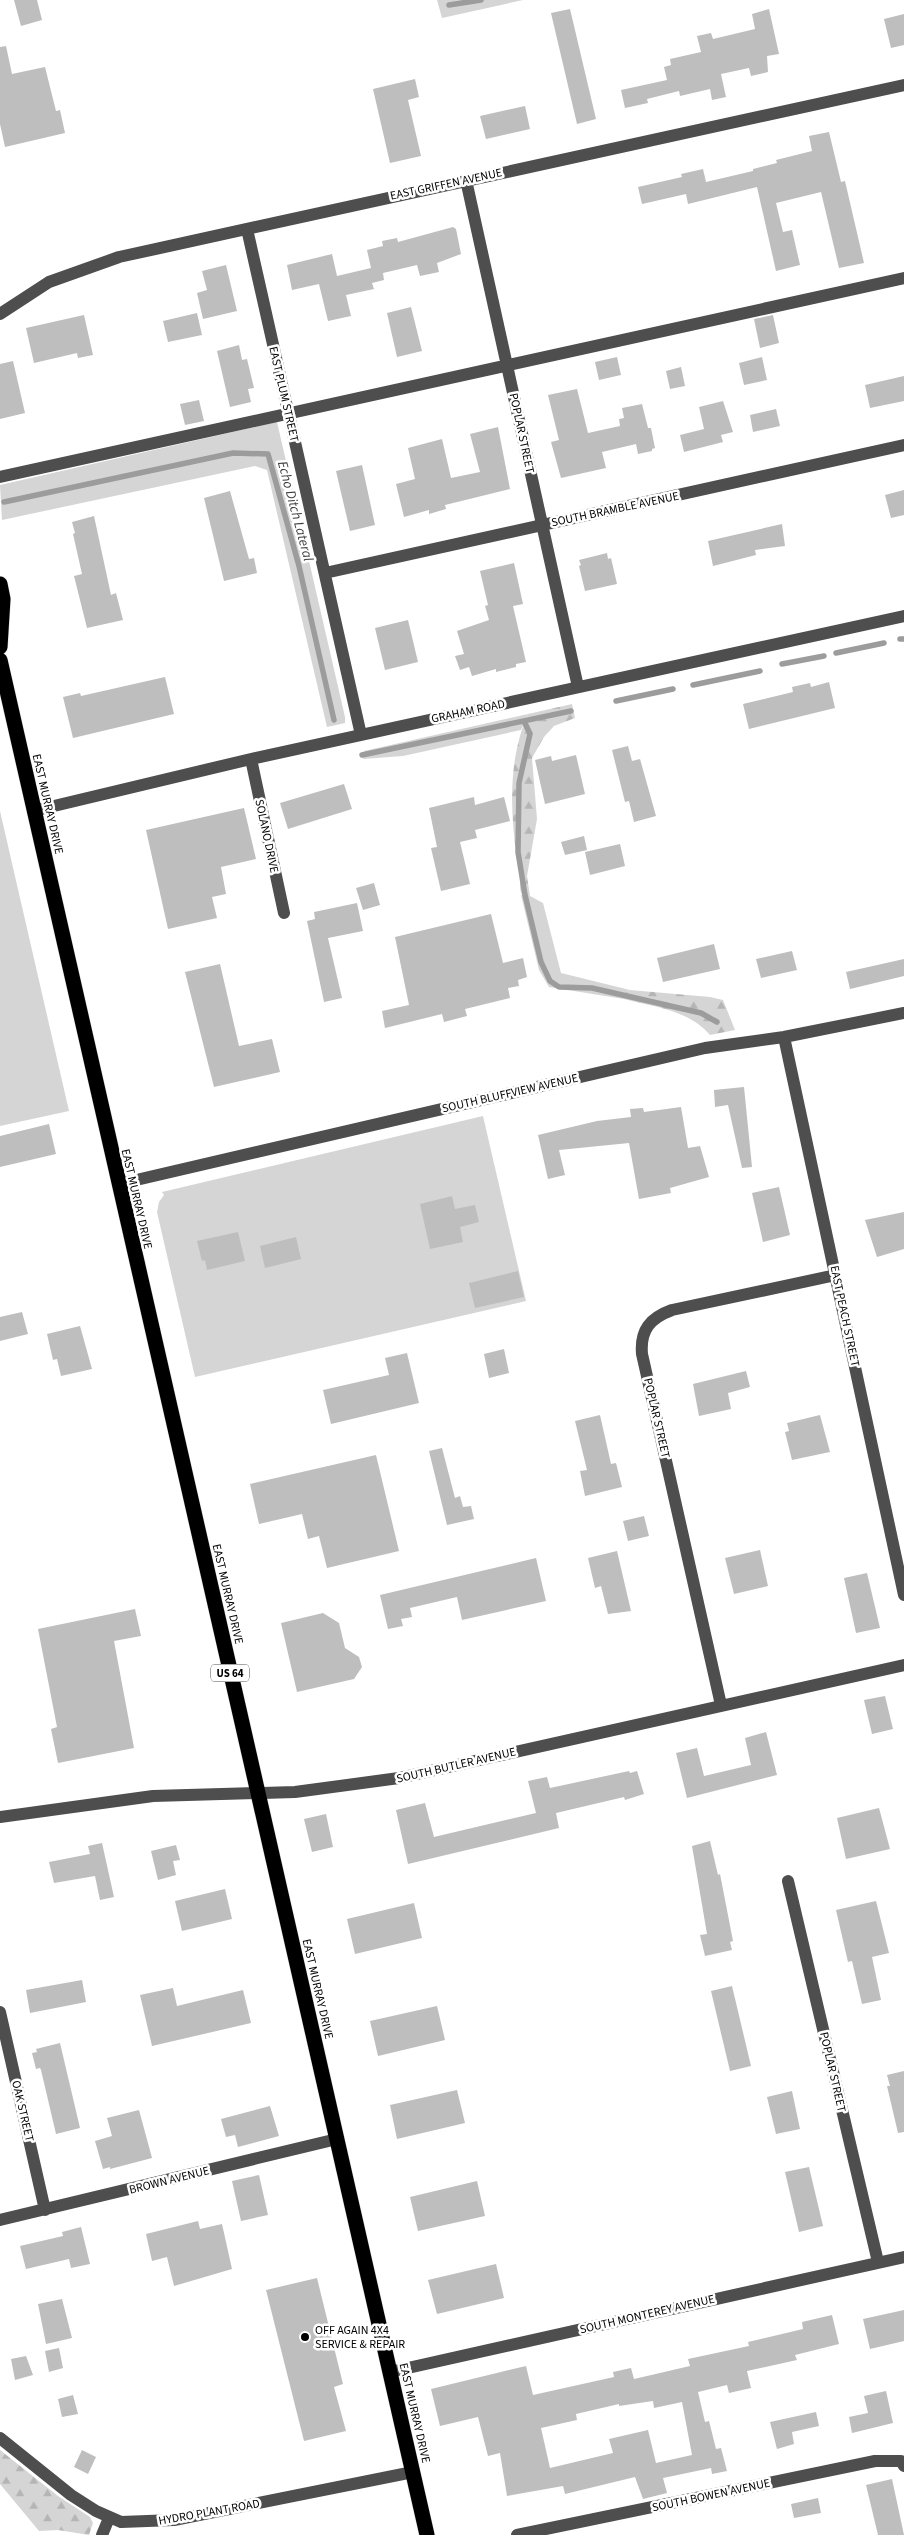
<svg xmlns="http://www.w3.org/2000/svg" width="904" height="2535" font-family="'Source Sans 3',sans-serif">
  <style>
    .green { fill: #d5d5d5 }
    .forest { fill: url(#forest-firs) }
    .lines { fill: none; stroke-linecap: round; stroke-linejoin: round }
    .stream { stroke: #9c9c9c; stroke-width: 5.5 }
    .building { fill: #bebebe; fill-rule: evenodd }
    .highway-casing { stroke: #dbdbdb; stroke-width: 16 }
    .minor { stroke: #4e4e4e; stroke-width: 12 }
    .highway { stroke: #000; stroke-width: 15 }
    .poi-dot { fill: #000; stroke: #fff; stroke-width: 2 }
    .labels { text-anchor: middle; stroke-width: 5; stroke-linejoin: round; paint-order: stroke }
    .shield { fill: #fff; stroke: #4c4c4c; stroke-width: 1 }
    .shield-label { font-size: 11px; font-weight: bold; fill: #000 }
    .street-label { font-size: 12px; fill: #000; stroke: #fff }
    .poi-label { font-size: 12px; fill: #000; stroke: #fff; text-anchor: start }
    .water-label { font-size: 14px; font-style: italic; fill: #3d3d3d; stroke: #fff }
  </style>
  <defs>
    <pattern id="forest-firs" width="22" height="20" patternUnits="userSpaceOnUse" patternTransform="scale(1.25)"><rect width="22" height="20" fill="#d5d5d5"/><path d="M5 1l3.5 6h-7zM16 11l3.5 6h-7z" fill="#b5b5b5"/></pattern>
  </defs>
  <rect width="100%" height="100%" fill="#fff"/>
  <path class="green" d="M437 0H523L442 18Z
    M277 422 345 717V723L327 727 267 470 255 466 2 520 0 485Z
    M528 714 521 730 403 756 363 759 364 751Z
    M0 811 69 1111 0 1126Z
    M521 895 530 896 543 903 561 973 630 990 625 993 624 999 549 987 539 970Z
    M483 1116 526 1301 195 1377 157 1212 159 1202 164 1195 162 1192Z"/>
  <path class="forest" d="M572 704 575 718 554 726 544 737 532 758 537 819 527 876 530 896H523C518 889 521 882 520 874 520 869 518 864 517 859 510 811 508 759 528 714Z
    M630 990 710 997 723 1000 735 1030 710 1035C689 1010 654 1007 624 999L625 993Z
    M0 2450 58 2496 90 2517 93 2523 89 2535 58 2530 39 2531 0 2484Z"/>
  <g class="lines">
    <path class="stream" d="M449 5 481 0
      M4 502 233 453 268 454 299 566 334 720
      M900 639H904
      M836 653 884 643
      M782 664 824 656
      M693 685 760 671
      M616 701 673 689
      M524 721 530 734 519 783 518 852 525 895 541 962 550 981 559 987 592 988 701 1013 717 1022
      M362 755 571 711"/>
  </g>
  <path class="building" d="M14 0H37L42 20 21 26Z
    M570 9 596 119 577 124 551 13Z
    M769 9 779 54 767 56 768 72 751 76 749 68 721 74 726 97 712 100 710 89 680 96 679 91 647 99 648 103 625 108 621 90 667 80 664 67 671 65 670 59 701 52 697 36 711 33 713 39 755 29 752 14Z
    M904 14V45L891 48 884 19Z
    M6 46 12 74 45 67 56 111 60 110 65 133 5 147 0 124V47Z
    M415 79 419 97 408 100 421 156 390 163 373 89Z
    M525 106 530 129 486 139 480 116Z
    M829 132 841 182 845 181 864 263 839 268 821 192 776 203 783 232 792 230 800 265 776 271 757 187 688 204 686 194 642 204 638 187 682 177 681 174 703 169 706 182 753 171V169L777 163 776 160 812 151 809 136Z
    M453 227 456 229 461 254 437 263 439 272 420 276 417 265 383 273 384 280 372 283 374 289 346 295 351 316 328 321 319 284 292 290 287 265 332 254 337 276 371 268 367 250 383 246 382 241 397 238 398 242Z
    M226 265 237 311 203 319 197 293 207 290 202 271Z
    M411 307 422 351 397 357 387 313Z
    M197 313 202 335 168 342 163 321Z
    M84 315 93 355 78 358 77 353 34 363 26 328Z
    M773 315 779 343 760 348 754 319Z
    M239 345 242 360 247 359 254 388 248 389 251 402 230 407 217 351Z
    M617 357 621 375 599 380 595 362Z
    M762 357 767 380 744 385 739 363Z
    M13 361 25 413 0 419V364Z
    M681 367 685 386 670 389 666 371Z
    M904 376V401L870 408 865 385Z
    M577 389 588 433 620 426 619 419 624 418 622 408 642 404 648 428H651L655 448 652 449V451L638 454 636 444 602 452 606 468 561 478 551 442 559 440 548 395Z
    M199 400 204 421 185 425 180 404Z
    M723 401 733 432 721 435 723 442 684 452 680 435 704 429 699 407Z
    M776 409 780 426 753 432 750 415Z
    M498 427 510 489 445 505 446 509 429 514V510L404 517 396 484 415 479 408 448 442 439 451 478 480 472 470 434Z
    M362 465 375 525 350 531 336 471Z
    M904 490V515L891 518 885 495Z
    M230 491 249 559 254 558 257 573 224 581 204 498Z
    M94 516 111 595 116 593 123 620 87 628 74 576 82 574 73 534 75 533 72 522Z
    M782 524 785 546 755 550 756 555 713 566 708 541Z
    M607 553 608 559 611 558 617 584 585 591 579 566 581 565 579 560Z
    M514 563 523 604 513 606 526 662 516 664V667L496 672V669L472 676 469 667 460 670 455 656 464 654 457 631 489 620 485 606 488 605 480 571Z
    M408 620 418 662 385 670 375 628Z
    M165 677 174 714 73 738 63 697 80 693 81 696Z
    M829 682 835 708 749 729 743 704 793 692 792 687 810 683 811 687Z
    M628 746 632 761 640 759 656 816 634 822 629 801 625 802 612 750Z
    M576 755 585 794 545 804 535 760 551 756 552 761Z
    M344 784 352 809 288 829 280 803Z
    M474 797 475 805 504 797 510 821 475 830 477 838 460 842 470 884 441 891 431 848 437 847 429 808Z
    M244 808 256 859 221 867 226 894 212 897 217 918 168 929 146 830Z
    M584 836 587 850 565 855 561 842Z
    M620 844 625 866 590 875 585 852Z
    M374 883 380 905 363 910 356 888Z
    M357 903 363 931 328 938 342 998 324 1002 307 921 315 919 314 912Z
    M491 914 503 963 523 958 527 977 518 980 519 986 508 988 510 998 465 1009 467 1016 444 1022 442 1014 385 1028 382 1011 409 1005 395 937Z
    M714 944 720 969 663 982 657 958Z
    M792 951 797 970 761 978 756 959Z
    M904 959V976L850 989 846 972Z
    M220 964 239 1046 272 1039 280 1072 214 1087 185 972Z
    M744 1087 752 1167 742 1168 728 1105 715 1107 714 1090Z
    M681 1107 688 1148 700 1146 709 1177 670 1188 671 1193 639 1199 629 1143 559 1150 565 1175 548 1179 538 1135 597 1121 631 1117 630 1109 643 1108 644 1112Z
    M49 1124 56 1154 0 1167V1136Z
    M779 1187 790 1235 763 1242 752 1193Z
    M452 1196 455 1209 475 1205 479 1222 460 1227 463 1242 430 1249 420 1204Z
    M904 1212V1249L877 1257 865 1220Z
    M238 1232 245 1261 207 1270 205 1260 202 1261 197 1241Z
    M296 1237 301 1259 265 1268 260 1246Z
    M518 1271 524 1297 475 1308 469 1283Z
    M22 1312 28 1334 0 1341V1317Z
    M80 1326 92 1369 61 1376 57 1359 53 1360 47 1334Z
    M504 1349 509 1373 489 1378 484 1354Z
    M407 1353 419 1403 331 1424 323 1390 389 1375 385 1358Z
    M746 1371 750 1387 728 1393 731 1409 699 1416 693 1384Z
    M600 1415 611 1464 616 1463 622 1487 585 1496 580 1471 587 1470 575 1421Z
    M820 1415 830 1452 792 1460 785 1432 789 1431 787 1423Z
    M442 1448 455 1498 460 1496 463 1507 471 1506 474 1519 447 1525 429 1451Z
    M376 1455 399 1551 327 1568 319 1536 308 1539 302 1514 259 1524 250 1484Z
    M644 1516 649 1536 628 1541 623 1521Z
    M760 1550 768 1586 734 1594 725 1558Z
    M617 1551 631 1611 608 1614 601 1586 595 1588 588 1558Z
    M536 1558 546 1601 462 1620 457 1597 410 1608 412 1617 401 1619 403 1626 388 1629 380 1595Z
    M867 1573 880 1628 856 1633 844 1578Z
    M135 1609 141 1636 114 1641 134 1748 58 1763 51 1729 57 1727 38 1629Z
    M323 1613 339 1623 345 1648 359 1657 362 1667 354 1679 297 1692 281 1623Z
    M885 1696 893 1729 872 1734 864 1700Z
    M766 1732 777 1775 687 1798 676 1753 697 1748 704 1776 751 1765 745 1738Z
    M629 1771 630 1773 637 1771 644 1794 625 1800 624 1797 556 1813 559 1828 408 1864 396 1810 425 1803 434 1837 536 1813 528 1781 547 1777 550 1788Z
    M879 1808 890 1849 846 1859 837 1818Z
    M326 1814 333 1847 312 1852 304 1819Z
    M710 1841 718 1875 720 1874 733 1941 730 1942 732 1950 705 1956 700 1935 707 1934 692 1846Z
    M102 1843 114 1897 100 1900 95 1876 54 1883 49 1862 90 1854 88 1846Z
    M176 1845 180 1860 173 1861 176 1875 158 1880 151 1851Z
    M225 1889 232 1919 182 1931 175 1901Z
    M876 1901 889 1953 872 1957 881 2000 862 2004 852 1961 848 1962 836 1910Z
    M414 1903 422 1938 355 1954 347 1919Z
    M82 1980 86 2002 30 2013 26 1990Z
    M732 1986 751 2066 730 2071 711 1991Z
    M173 1988 177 2006 243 1990 251 2023 152 2046 140 1995Z
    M437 2006 445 2040 378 2056 370 2021Z
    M60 2043 80 2128 56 2134 41 2070 40 2068 36 2069 32 2053 37 2052 36 2049Z
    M904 2071V2132L898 2133 887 2086H890L887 2075Z
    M457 2090 465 2123 397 2139 390 2105Z
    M792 2091 800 2129 776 2134 767 2097Z
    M270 2106 279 2136 238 2147 235 2135 226 2137 221 2119Z
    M139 2110 152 2158 110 2169V2167L103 2169 95 2141 112 2136 107 2118Z
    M809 2167 823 2226 799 2232 785 2172Z
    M259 2175 268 2215 241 2221 232 2181Z
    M477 2181 485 2216 418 2231 410 2197Z
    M198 2221 200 2229 222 2224 232 2269 174 2286 167 2257 152 2261 146 2234Z
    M81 2227 90 2264 71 2268 69 2259 26 2269 20 2246 63 2236 62 2232Z
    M496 2264 504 2298 437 2314 428 2280Z
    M317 2278 343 2384 334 2387 346 2431 304 2441 266 2290Z
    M62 2299 72 2338 46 2344 38 2304Z
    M904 2310V2341L870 2349 863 2319Z
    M832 2315 839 2344 795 2355 797 2360 747 2371 751 2388 729 2393 727 2385 698 2392 705 2422 709 2421 716 2449 721 2448 727 2471 712 2474 711 2468 663 2478 667 2493 643 2499 635 2477 565 2494 563 2486 507 2496 500 2453 488 2456 478 2417 440 2426 431 2389 526 2366 533 2395 614 2377 613 2372 631 2368 634 2379 690 2366 688 2359 749 2346 748 2342 803 2329 802 2322ZM653 2401 654 2408 682 2402 692 2455 656 2463 648 2430 609 2439 613 2453 550 2468 541 2428 577 2420 576 2414 619 2404V2406Z
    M59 2348 63 2368 49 2372 45 2351Z
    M26 2356 33 2375 15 2380 11 2359Z
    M886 2391 893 2423 852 2433 849 2417 868 2413 864 2396Z
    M73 2395 78 2414 62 2417 58 2399Z
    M816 2412 819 2426 792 2432 794 2444 777 2449 770 2422Z
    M82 2450 96 2457 88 2474 74 2467Z
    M892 2479 904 2535H878L866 2485Z
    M818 2498 821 2513 794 2518 791 2504Z"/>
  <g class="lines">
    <defs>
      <path id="highway" d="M0 584 3 599 0 647
        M0 660 427 2535"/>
    </defs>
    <use href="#highway" class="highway-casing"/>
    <path class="minor" d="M466 180 578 687
      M247 229 361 735
      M0 314 49 282 119 257 904 85
      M0 477 904 278
      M325 573 904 445
      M251 759 284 913
      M33 811 251 759 904 616
      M784 1037 904 1595
      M119 1184 705 1048 784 1037 904 1013
      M721 1705 642 1354C640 1330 650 1318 672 1310L836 1275
      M0 1817 153 1796 295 1792 399 1778 904 1665
      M788 1881 878 2262
      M0 2012 45 2210
      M0 2220 337 2139
      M390 2372 904 2257
      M0 2438 71 2495 96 2511 121 2522 174 2520 413 2472
      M102 2535 109 2518
      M517 2535 875 2461H901L904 2466"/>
    <use href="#highway" class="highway"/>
  </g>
  <circle class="poi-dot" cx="305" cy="2337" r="5"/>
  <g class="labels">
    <rect class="shield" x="211" y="1664.5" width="38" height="17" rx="4"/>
    <g class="shield-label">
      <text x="230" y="1677">US 64</text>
    </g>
    <g class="street-label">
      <text transform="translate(446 184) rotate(-12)" y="4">EAST GRIFFEN AVENUE</text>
      <text transform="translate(284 394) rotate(77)" y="4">EAST PLUM STREET</text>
      <text transform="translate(522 433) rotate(78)" y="4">POPLAR STREET</text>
      <text transform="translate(615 509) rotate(-12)" y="4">SOUTH BRAMBLE AVENUE</text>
      <text transform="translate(468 711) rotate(-12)" y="4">GRAHAM ROAD</text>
      <text transform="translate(48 804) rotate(77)" y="4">EAST MURRAY DRIVE</text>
      <text transform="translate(267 836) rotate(78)" y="4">SOLANO DRIVE</text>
      <text transform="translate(510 1093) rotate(-13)" y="4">SOUTH BLUFFVIEW AVENUE</text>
      <text transform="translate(137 1199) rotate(77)" y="4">EAST MURRAY DRIVE</text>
      <text transform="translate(845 1316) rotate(78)" y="4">EAST PEACH STREET</text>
      <text transform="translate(657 1418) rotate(77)" y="4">POPLAR STREET</text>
      <text transform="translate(228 1594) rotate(77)" y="4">EAST MURRAY DRIVE</text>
      <text transform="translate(456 1765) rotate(-13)" y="4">SOUTH BUTLER AVENUE</text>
      <text transform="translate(318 1989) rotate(77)" y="4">EAST MURRAY DRIVE</text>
      <text transform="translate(833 2072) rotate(77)" y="4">POPLAR STREET</text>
      <text transform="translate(23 2111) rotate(77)" y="4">OAK STREET</text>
      <text transform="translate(169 2180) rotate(-14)" y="4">BROWN AVENUE</text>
      <text transform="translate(647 2314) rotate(-13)" y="4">SOUTH MONTEREY AVENUE</text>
      <text transform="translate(415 2413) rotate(77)" y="4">EAST MURRAY DRIVE</text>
      <text transform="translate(711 2495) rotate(-12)" y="4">SOUTH BOWEN AVENUE</text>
      <text transform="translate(209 2512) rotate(-10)" y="4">HYDRO PLANT ROAD</text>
    </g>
    <g class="poi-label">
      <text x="315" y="2334">OFF AGAIN 4X4<tspan x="315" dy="14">SERVICE &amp; REPAIR</tspan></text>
    </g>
    <g class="water-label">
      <text transform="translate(296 511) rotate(75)" y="5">Echo Ditch Lateral</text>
    </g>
  </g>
</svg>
